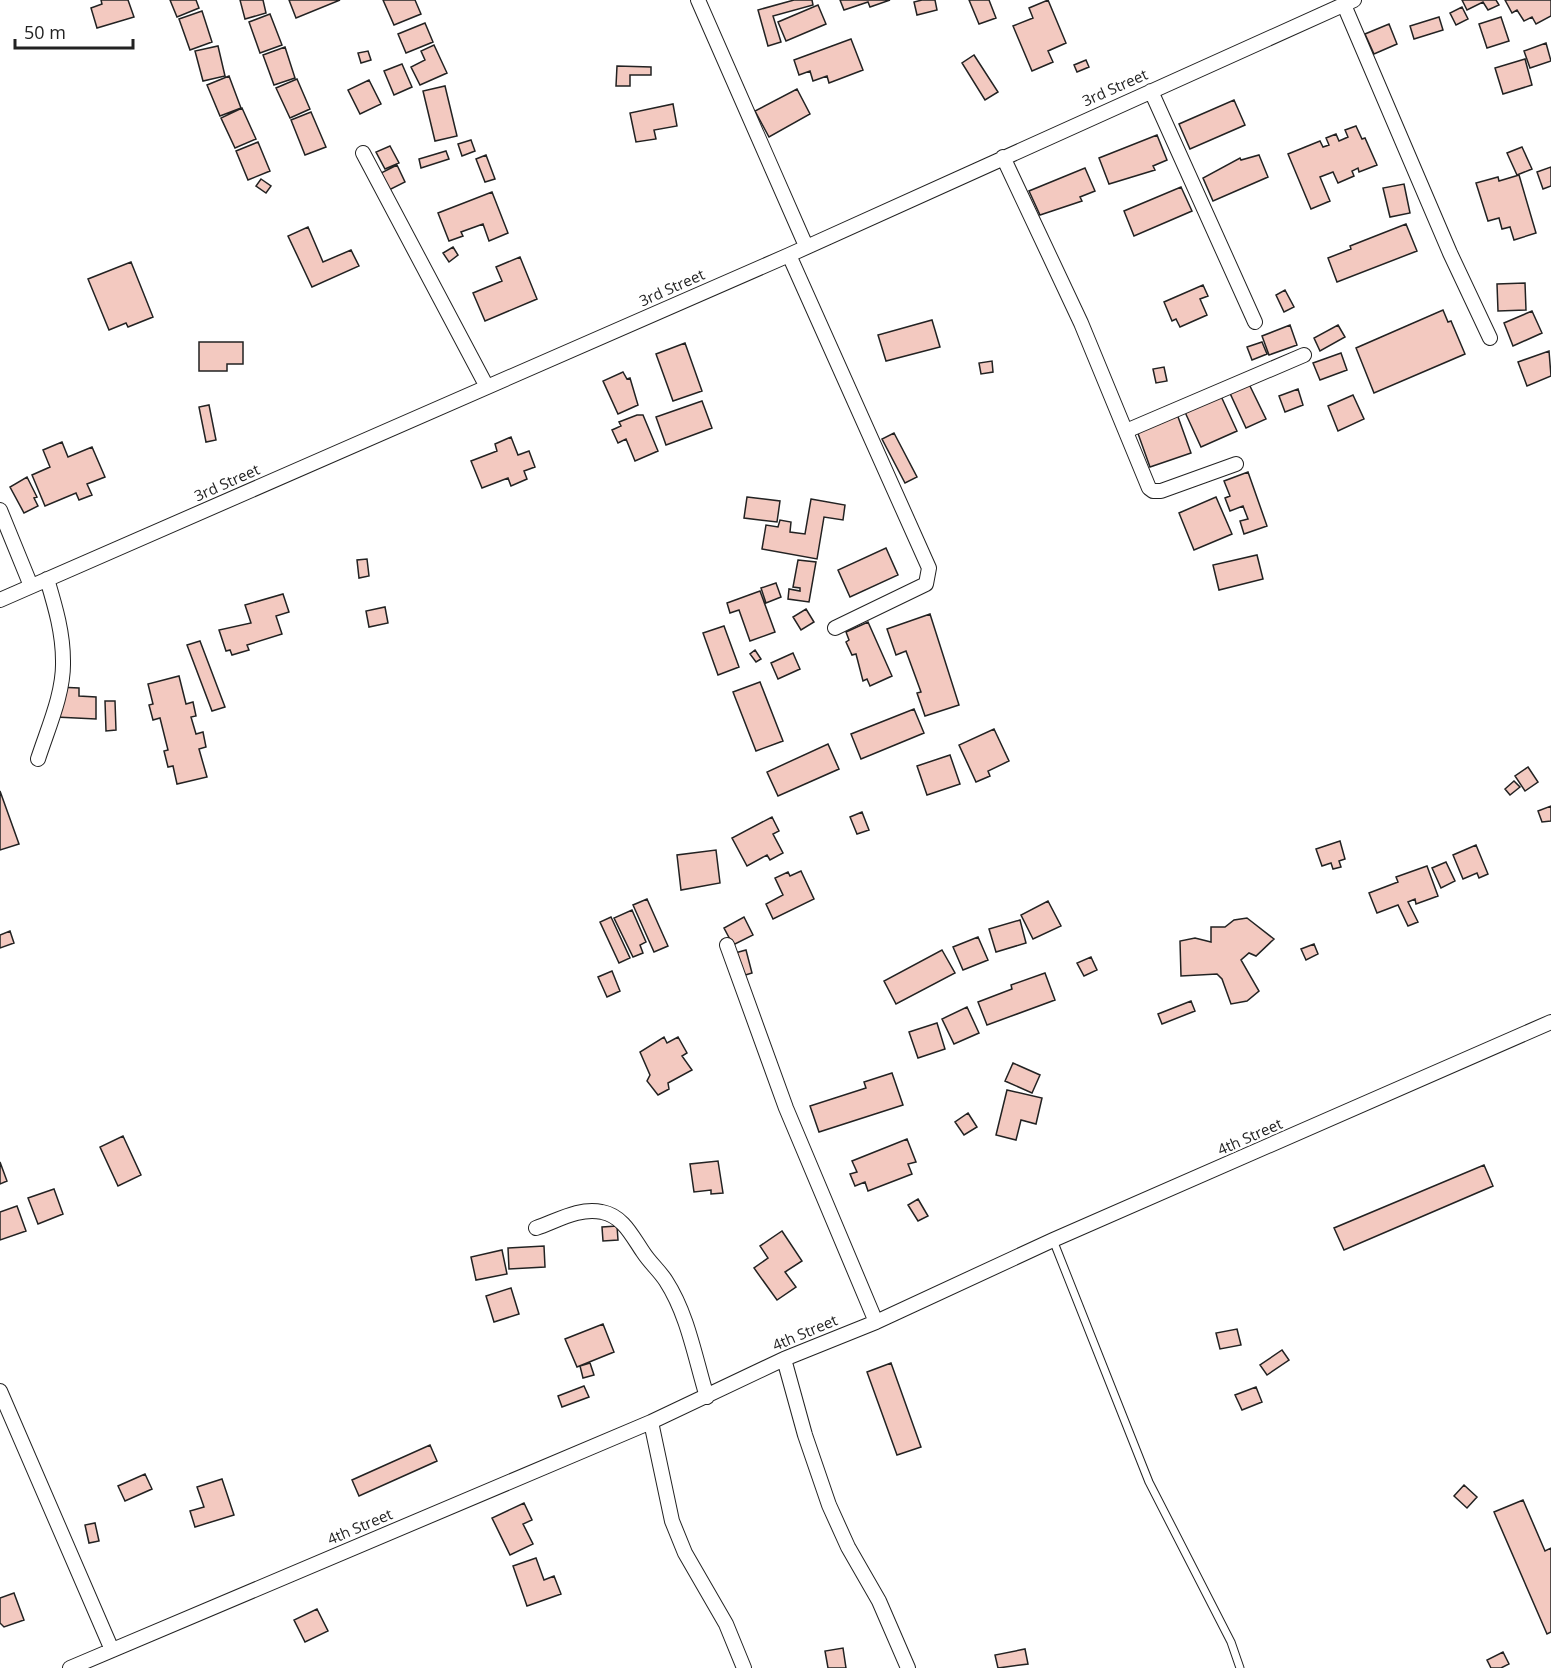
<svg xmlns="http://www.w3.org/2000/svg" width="1551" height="1668" font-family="'Open Sans',sans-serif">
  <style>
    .building { fill: #f3c9c0; stroke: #222; stroke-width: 1.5 }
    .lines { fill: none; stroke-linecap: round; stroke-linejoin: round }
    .lane-casing { stroke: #222; stroke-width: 9 }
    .street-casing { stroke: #222; stroke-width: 16 }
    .lane { stroke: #fff; stroke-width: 7 }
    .street { stroke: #fff; stroke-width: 14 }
    .labels { text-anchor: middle; stroke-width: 4.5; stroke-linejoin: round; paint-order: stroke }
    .street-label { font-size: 15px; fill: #222; stroke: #fff }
  </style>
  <rect width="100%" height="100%" fill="#fff"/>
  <path class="building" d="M101 0H128L134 17 97 28 91 8 102 4Z
    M170 0H196L199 8 177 17Z
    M240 0H263L266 13 245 19Z
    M289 0H340L296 18Z
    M383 0H415L421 14 394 25Z
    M794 0H812L813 5 773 16 781 42 768 46 758 10Z
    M840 0H890L870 7 868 2 844 10Z
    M922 0H935L937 10 917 15 914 2Z
    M969 0H989L996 18 979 24Z
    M1048 0 1066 43 1048 51 1053 62 1032 71 1013 26 1033 18 1029 8Z
    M1462 0H1496L1499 5 1488 10 1483 2 1467 10Z
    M1505 0H1551V16L1536 24 1532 17 1524 21 1517 10 1512 13Z
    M818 5 826 24 786 41 778 22Z
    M1462 7 1468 19 1456 25 1450 13Z
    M202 11 212 42 190 50 179 19Z
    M270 14 282 45 260 53 249 22Z
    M1439 17 1443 30 1414 39 1410 26Z
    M1501 17 1509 41 1487 48 1479 24Z
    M425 23 433 42 406 53 398 34Z
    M1389 24 1397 44 1374 54 1365 34Z
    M851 39 863 70 829 83 827 76 813 81 810 71 799 75 794 60Z
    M1546 43 1551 61 1530 68 1524 51Z
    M434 45 447 73 420 85 411 67 425 60 421 51Z
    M218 46 225 76 203 81 195 51Z
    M285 47 295 78 274 85 263 55Z
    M368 51 371 60 361 63 358 53Z
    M974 55 998 92 985 100 962 63Z
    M1525 59 1532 85 1503 94 1495 68Z
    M1086 60 1089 67 1077 72 1074 65Z
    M402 64 412 87 394 95 384 71Z
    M617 66 651 67V75H630V86H616Z
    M229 76 241 108 220 116 207 85Z
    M297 79 310 109 290 118 276 88Z
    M369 80 381 104 360 114 348 90Z
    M445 86 457 136 435 141 423 91Z
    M797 89 810 114 769 137 755 111Z
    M1234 100 1245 125 1190 149 1179 124Z
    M673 104 677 126 654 130 656 139 636 142 630 113Z
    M242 108 256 139 235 148 221 118Z
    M311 112 326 147 305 155 291 120Z
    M1356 126 1362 139 1365 138 1377 165 1359 172 1358 168 1352 171 1354 176 1338 183 1333 172 1320 177 1330 201 1311 209 1288 154 1320 141 1323 147 1329 145 1326 138 1336 134 1339 141 1348 137 1345 130Z
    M1157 135 1167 160 1153 166 1155 170 1109 184 1099 158Z
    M471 140 475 151 462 156 458 144Z
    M258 142 270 171 248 180 236 151Z
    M390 146 399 163 385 169 376 152Z
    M1522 147 1532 169 1517 175 1507 153Z
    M446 151 449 159 421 168 419 159Z
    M486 155 495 179 485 182 476 159Z
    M1259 155 1268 177 1213 201 1203 178 1240 158 1241 160Z
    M397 165 405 182 389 190 381 173Z
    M1551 167V186L1543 189 1537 172Z
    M1085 168 1095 191 1080 197 1082 201 1040 215 1029 191Z
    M1519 175 1536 233 1514 240 1510 227 1502 229 1499 218 1488 221 1476 183 1498 177 1499 181Z
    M261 179 271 186 266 193 256 186Z
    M1404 184 1410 213 1390 217 1383 188Z
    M1181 187 1192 211 1134 236 1124 211Z
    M492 192 508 233 489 241 483 224 461 232 463 236 449 241 438 213Z
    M1406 224 1417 251 1337 282 1328 258 1351 249 1350 246Z
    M308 227 323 262 351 250 359 266 312 287 288 236Z
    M453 247 458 255 449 262 443 253Z
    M520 257 537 299 485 321 473 293 502 281 496 267Z
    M131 262 153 317 128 327 126 323 109 330 88 279Z
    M1525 283 1526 310 1498 311 1497 284Z
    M1203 285 1208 296 1200 299 1207 315 1180 327 1176 319 1172 321 1164 302Z
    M1285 290 1294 307 1284 312 1276 295Z
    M1443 310 1448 322 1451 321 1465 354 1374 393 1356 348Z
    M1532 311 1542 333 1513 346 1504 323Z
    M932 320 940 347 886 361 878 335Z
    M1290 325 1297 345 1269 355 1262 336Z
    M1338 325 1345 337 1320 351 1314 338Z
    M199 342H243V364H227V371H199Z
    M1262 342 1267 354 1252 360 1247 347Z
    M685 343 702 391 673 401 656 354Z
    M1549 351 1551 376 1527 386 1518 362Z
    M1341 353 1347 370 1320 380 1313 363Z
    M992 361 993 372 981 374 979 363Z
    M1164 367 1167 381 1156 383 1153 369Z
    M623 372 627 379 630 378 638 405 618 414 603 381Z
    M1248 382 1266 419 1246 428 1229 391Z
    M1298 389 1303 405 1285 412 1279 396Z
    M1220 394 1237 431 1201 447 1184 410Z
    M1353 395 1364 419 1338 431 1328 406Z
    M702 401 712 428 666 445 656 417Z
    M209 405 216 440 206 442 199 407Z
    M1177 414 1191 453 1150 467 1136 428Z
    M637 415H643L658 451 635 461 626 439 618 443 612 430 621 426 619 422Z
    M894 433 917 477 905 483 882 439Z
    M511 437 518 455 529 451 535 467 524 471 527 479 511 486 508 478 482 488 471 461 497 451 495 444Z
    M62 442 68 457 92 447 105 477 87 484 92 495 79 500 76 493 45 506 32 475 50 467 43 450Z
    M1248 472 1267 526 1244 534 1240 521 1248 519 1243 506 1230 511 1225 498 1230 496 1224 481Z
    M27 477 37 497 34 498 38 506 24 513 10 487Z
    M747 497 780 501 777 522 744 518Z
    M1216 497 1232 534 1194 550 1179 513Z
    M811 499 845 505 843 520 824 517 817 559 762 549 766 525 778 527 780 520 791 522 790 532 805 534Z
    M886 548 898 575 850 597 838 570Z
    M1257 555 1263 579 1219 590 1213 565Z
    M367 559 369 576 359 578 357 560Z
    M798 560 816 562 809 602 788 599 789 589 800 591V588L793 587Z
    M776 583 781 597 766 603 761 588Z
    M760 591 775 632 750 641 739 610 730 613 727 603Z
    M283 594 289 612 276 616 282 634 247 645 249 650 232 655 230 650 226 651 219 630 251 623 245 605Z
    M385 607 388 623 369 627 366 611Z
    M806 609 814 622 801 630 793 617Z
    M930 614 959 705 925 716 917 693 921 692 906 651 896 655 887 629Z
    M868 622 892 676 870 686 867 679 863 681 856 654 852 655 846 642 849 640 846 632Z
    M724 626 739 667 718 675 703 633Z
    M200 641 225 707 212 711 187 645Z
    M755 650 761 659 756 662 750 654Z
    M793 653 800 669 778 679 771 663Z
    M179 676 186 704 193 702 196 716 191 717 196 734 203 732 206 747 199 749 207 777 177 784 173 766 168 767 164 751 168 750 160 718 153 720 149 705 153 704 148 684Z
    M760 682 783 741 756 751 733 692Z
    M57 687 79 688V696L96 697V719L56 717Z
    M105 701H115L116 730 106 731Z
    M914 709 924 733 861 759 851 734Z
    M994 729 1009 761 988 771 990 776 976 782 959 745Z
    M828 744 839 769 778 796 767 772Z
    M950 755 960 784 927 795 917 766Z
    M1528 767 1538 782 1525 791 1515 776Z
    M1514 781 1520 787 1510 795 1505 789Z
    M0 791 19 844 0 850Z
    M1551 806V821L1542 822 1538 811Z
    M862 812 869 830 857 834 850 817Z
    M772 817 779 831 773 834 783 853 770 860 767 855 747 866 732 838Z
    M1340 841 1345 859 1339 861 1341 867 1333 869 1331 863 1322 866 1316 849Z
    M1476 845 1488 874 1479 878 1477 873 1463 879 1453 855Z
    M716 850 720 883 681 890 677 855Z
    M1446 862 1455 881 1441 888 1432 868Z
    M1427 866 1438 896 1416 904 1415 899 1408 902 1418 922 1408 926 1398 905 1377 913 1369 893 1398 882 1396 877Z
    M801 871 814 899 773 919 766 904 783 895 775 878 788 872 790 876Z
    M647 899 668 946 654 952 633 905Z
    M1048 901 1061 926 1033 939 1021 915Z
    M632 910 646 942 640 945 643 953 633 957 614 918Z
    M611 917 630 958 619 963 600 922Z
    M744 917 753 935 733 945 724 928Z
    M1247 918 1274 939 1256 956 1249 953 1241 960 1259 991 1247 1001 1231 1004 1222 979 1217 974 1181 976 1180 941 1195 938 1211 942V927H1225L1234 920Z
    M1020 920 1026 943 996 952 989 929Z
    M10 931 14 943 0 948V935Z
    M978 937 988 960 963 970 953 947Z
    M1314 944 1318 954 1306 960 1301 949Z
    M746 950 752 973 742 976 735 953Z
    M942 950 955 973 896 1004 884 981Z
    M1091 957 1097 970 1084 976 1077 963Z
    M612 971 620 991 607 997 598 977Z
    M1045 973 1055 1000 987 1025 978 1002 1012 989 1011 985Z
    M1191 1001 1195 1011 1162 1024 1158 1014Z
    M967 1007 979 1033 954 1044 942 1019Z
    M937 1023 945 1049 918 1058 909 1032Z
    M664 1037 667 1043 678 1037 687 1053 682 1056 692 1070 668 1083 669 1089 658 1095 647 1081 650 1075 640 1052Z
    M1013 1063 1040 1075 1032 1093 1005 1081Z
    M892 1073 903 1105 819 1132 810 1106 866 1088 864 1082Z
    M1007 1090 1042 1098 1036 1124 1021 1120 1016 1140 996 1135Z
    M968 1113 977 1127 964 1135 955 1122Z
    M123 1136 141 1175 118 1186 100 1147Z
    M907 1139 916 1162 908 1164 912 1174 868 1191 865 1182 855 1186 850 1174 857 1172 852 1161Z
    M718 1161 723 1193 711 1194V1190L694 1192 690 1164Z
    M0 1162 7 1181 0 1184Z
    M1484 1165 1493 1186 1344 1250 1334 1228Z
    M54 1189 63 1214 38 1224 28 1198Z
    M918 1199 928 1216 918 1221 908 1205Z
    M17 1206 26 1231 0 1240V1212Z
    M617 1226 618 1240 603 1241 602 1227Z
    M782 1231 802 1261 785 1272 796 1287 777 1300 754 1268 768 1258 760 1246Z
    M544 1246 545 1267 509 1269 508 1248Z
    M502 1250 507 1274 476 1280 471 1257Z
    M511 1288 519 1314 494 1322 486 1296Z
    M603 1324 614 1352 577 1367 565 1339Z
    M1237 1329 1241 1345 1220 1349 1216 1333Z
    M1282 1350 1289 1360 1267 1375 1260 1365Z
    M590 1363 594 1375 583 1378 580 1366Z
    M891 1363 921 1447 897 1455 867 1372Z
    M584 1386 589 1397 562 1407 558 1396Z
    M1256 1387 1262 1402 1242 1410 1235 1395Z
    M430 1445 437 1461 359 1496 352 1480Z
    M145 1474 152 1489 125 1501 118 1486Z
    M222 1479 234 1515 195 1527 190 1511 204 1507 197 1487Z
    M1464 1485 1477 1497 1467 1508 1454 1496Z
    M1523 1500 1545 1551 1551 1548V1632L1547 1634 1494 1512Z
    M524 1503 532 1520 523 1524 533 1544 510 1555 492 1518Z
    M95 1523 99 1541 89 1543 85 1525Z
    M536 1558 544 1580 554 1576 561 1594 527 1606 513 1566Z
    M14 1593 24 1620 4 1627 0 1623V1598Z
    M317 1609 328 1631 305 1642 294 1620Z
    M843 1648 846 1668H828L825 1651Z
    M1025 1649 1028 1664 998 1668 995 1655Z
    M1503 1652 1509 1664 1501 1668H1491L1487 1660Z"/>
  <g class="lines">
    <defs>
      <path id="lane" d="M1053 1240 1149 1482 1231 1642 1240 1668"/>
      <path id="street" d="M698 0 806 246
        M1344 5 1450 253 1490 338
        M1151 91 1255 322
        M363 153 487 387
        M1003 157 1081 323 1149 488 1153 491H1161L1236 464
        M789 255 929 568 926 584 835 628
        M1126 431 1304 355
        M0 510 31 586
        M0 600 789 255 1354 0
        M38 759C48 728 64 693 63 661 63 632 55 606 47 579
        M727 945 786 1108 876 1322
        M536 1228C557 1221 579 1207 602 1212 623 1216 632 1236 643 1252 650 1263 659 1270 666 1281 688 1315 695 1358 707 1397
        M784 1359 805 1435 829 1505 848 1547 879 1601 908 1668
        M0 1391 112 1650
        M651 1422 672 1521 685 1553 726 1624 744 1668
        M70 1668 651 1422 784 1359 876 1322 1053 1240 1551 1022"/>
    </defs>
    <use href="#lane" class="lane-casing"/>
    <use href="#street" class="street-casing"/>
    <use href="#lane" class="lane"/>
    <use href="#street" class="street"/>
  </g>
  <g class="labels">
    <g class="street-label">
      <text transform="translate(1115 88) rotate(-24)" y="5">3rd Street</text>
      <text transform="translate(672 288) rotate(-24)" y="5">3rd Street</text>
      <text transform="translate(227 483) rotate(-24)" y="5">3rd Street</text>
      <text transform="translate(1250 1137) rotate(-24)" y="5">4th Street</text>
      <text transform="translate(805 1333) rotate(-23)" y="5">4th Street</text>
      <text transform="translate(360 1527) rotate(-23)" y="5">4th Street</text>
    </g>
  </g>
  <path d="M15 39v9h118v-9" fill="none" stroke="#222222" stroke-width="3"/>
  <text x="24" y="39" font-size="18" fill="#222222" stroke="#ffffff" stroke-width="4.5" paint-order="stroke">50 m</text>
</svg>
